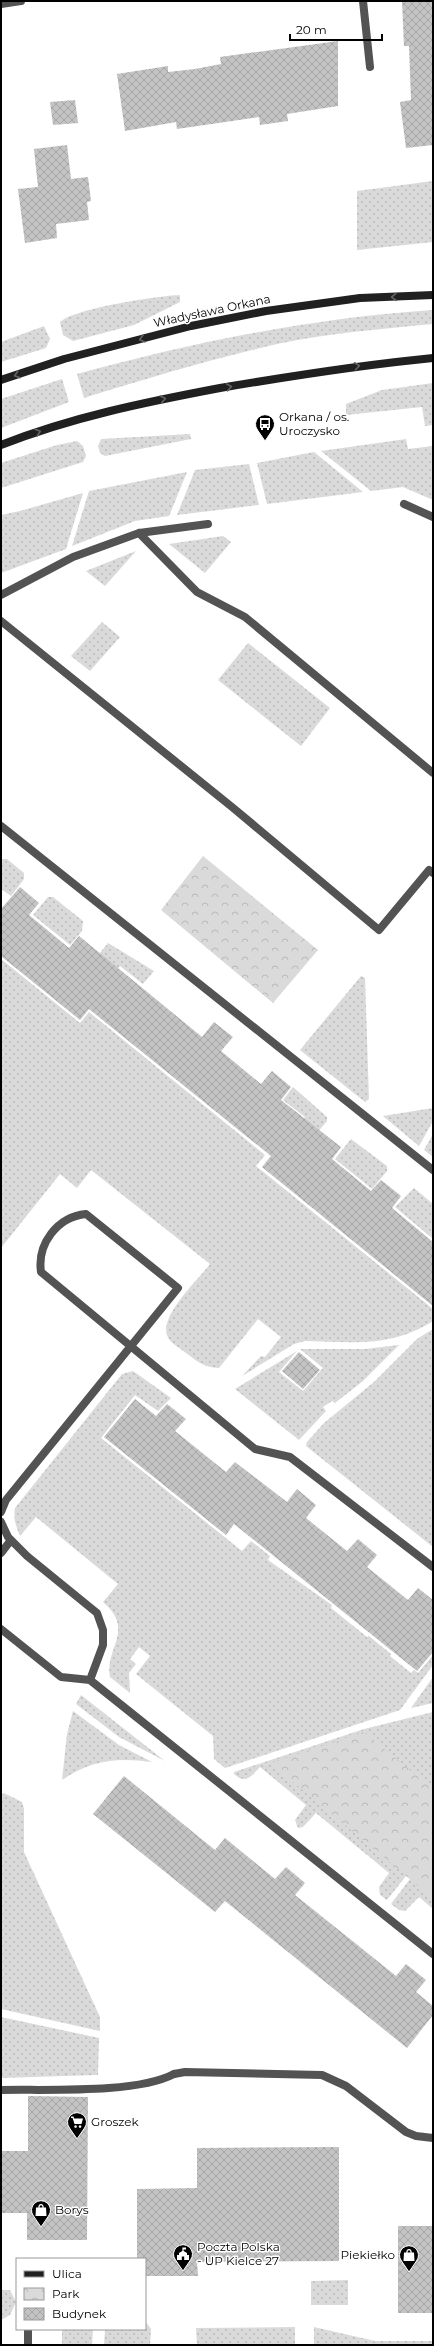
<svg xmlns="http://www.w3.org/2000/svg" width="434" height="2346" font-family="Montserrat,sans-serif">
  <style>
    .grass { fill: url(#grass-dots) }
    .park { fill: url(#park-crowns) }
    .building { fill: url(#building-cross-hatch) }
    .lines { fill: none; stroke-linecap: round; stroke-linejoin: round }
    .lane { stroke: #535353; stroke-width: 8 }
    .street { stroke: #535353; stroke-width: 8 }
    .secondary { stroke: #202020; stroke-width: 8 }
    .oneway { stroke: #636363 }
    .labels { text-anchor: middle; stroke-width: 3; stroke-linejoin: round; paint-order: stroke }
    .street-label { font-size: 12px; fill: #000; stroke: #fff }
    .poi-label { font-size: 12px; fill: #000; stroke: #fff; text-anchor: start }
  </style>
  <defs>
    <pattern id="grass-dots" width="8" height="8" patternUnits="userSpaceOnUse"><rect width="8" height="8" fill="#dadada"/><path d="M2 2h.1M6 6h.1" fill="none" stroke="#b9b9b9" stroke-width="1.8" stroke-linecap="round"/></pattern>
    <pattern id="park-crowns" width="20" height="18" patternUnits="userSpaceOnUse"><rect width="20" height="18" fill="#dadada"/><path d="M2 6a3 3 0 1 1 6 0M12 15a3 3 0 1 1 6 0" fill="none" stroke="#b9b9b9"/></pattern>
    <pattern id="building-cross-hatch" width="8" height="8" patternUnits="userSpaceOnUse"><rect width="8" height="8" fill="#c3c3c3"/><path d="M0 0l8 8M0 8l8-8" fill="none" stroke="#a6a6a6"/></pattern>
  </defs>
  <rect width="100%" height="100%" fill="#fff"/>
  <path class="grass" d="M433 181V242L357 250V191Z
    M180 295V302L134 325 73 341 63 335 60 322C76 308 157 296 180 295Z
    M433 310V324C381 329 328 333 277 344 212 359 148 378 84 398L77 374C194 342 312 318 433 310Z
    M44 326 50 339 46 348 1 362V342Z
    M62 379 69 402 1 428V399Z
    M433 383V425L425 426 422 407 346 415V404L382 390Z
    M190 434 191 439 105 456 100 453 98 446 101 439Z
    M406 439 408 449 433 446V500L403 487 371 491 321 451Z
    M77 441 83 446 86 456 83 462 1 488V463L57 445Z
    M314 452 363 492 267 504 257 463Z
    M249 464 259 505 177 515 195 470Z
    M187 472 169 516 135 521 72 546 89 491Z
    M83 493 66 549 1 573V515L20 511Z
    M223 536 231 542 205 573 169 544Z
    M136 551 105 586 86 571Z
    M102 622 120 637 90 671 71 656Z
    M248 643 330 708 301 746 218 680Z
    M1 859H7L24 873V879L11 896 1 889Z
    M48 897H53L83 921 82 931 70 945 33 915Z
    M108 943 154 971 143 984 120 966 110 979 91 964Z
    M1 959 80 1023 89 1012 265 1155 256 1166 433 1309V1321C391 1348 352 1342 305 1341L294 1344 242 1376 261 1356 265 1357 281 1337 258 1319 219 1368C204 1368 194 1359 182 1350 177 1346 169 1342 167 1335 160 1315 198 1280 210 1264L91 1170 77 1188 60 1174 1 1248Z
    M361 976 365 978 369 1099 365 1102 300 1050Z
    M293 1087 327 1117V1121L311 1140 296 1128 305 1117 283 1100Z
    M433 1108V1121L419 1146 383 1116Z
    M433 1134V1157L424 1150Z
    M351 1139 387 1166V1171L372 1189 335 1159Z
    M414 1188 433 1204V1239L395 1207Z
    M433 1329V1547L306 1446 307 1442 324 1423 374 1382 417 1339Z
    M399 1345 363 1381 335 1403 332 1401 323 1407 326 1411 299 1440 235 1389 297 1351 279 1372 303 1391 323 1368 300 1349H365Z
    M133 1371 171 1398 158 1411 135 1395 101 1438 242 1551 251 1541 270 1556 268 1560 332 1605 331 1608 367 1637 369 1636 391 1654 390 1656 411 1673 414 1670 418 1673 433 1655V1665L400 1710 225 1768 214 1759 213 1736 136 1674 150 1656 139 1647 130 1659 136 1664 129 1673 130 1693 110 1677C104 1649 136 1630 103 1602L118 1584 36 1517 20 1536C16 1526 13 1519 15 1508L122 1374Z
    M433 1677V1703L411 1708Z
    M81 1695 165 1761 119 1737 76 1704Z
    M73 1711 119 1745 152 1762C118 1757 91 1760 62 1780L67 1734Z
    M433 1712V1909L419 1897 405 1911 399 1910 391 1904 410 1879 406 1876 387 1900 380 1895 379 1887 389 1873 316 1813 303 1827 298 1828 295 1820 306 1805 260 1767C251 1776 246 1785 234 1774V1772L364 1729Z
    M4 1793 22 1802 24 1809V1852L100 2017V2031L1 2009V1795Z
    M1 2017 99 2038 98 2075 1 2078Z
    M348 2280V2305H311V2281Z
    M1 2290H10L16 2302 10 2315 1 2320Z
    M145 2321 151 2329 150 2345H104L105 2329H145Z
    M295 2327V2345H197L196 2328Z
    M314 2327 375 2341H433V2345H314Z
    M62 2329H93L92 2345H62Z"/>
  <path class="park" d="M203 856 318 950 273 1003 161 910Z
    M364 1732 433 1789V1898L270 1763Z"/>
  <path class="building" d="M402 1H433V145L406 148 400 102 411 100 409 46H404Z
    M338 41V106L287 114 288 121 260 125 259 117 177 129 176 122 125 131 117 74 168 66V72L195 69 221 64 220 57Z
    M75 100 78 123 53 125 50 102Z
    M67 145 71 179 88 177 91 201 87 202 89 220 56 224 57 238 25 243 18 189 38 187 34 149Z
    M20 887 39 903 29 915 69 948 79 936 202 1037 214 1022 233 1037 221 1051 261 1084 272 1071 291 1087 281 1100 341 1147 332 1159 371 1191 381 1180 401 1196 392 1208 433 1242V1306L262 1167 271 1156 89 1009 80 1020 1 956V909Z
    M299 1352 320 1370 303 1389 282 1371Z
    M135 1399 156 1416 167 1404 186 1419 175 1431 226 1472 235 1462 287 1502 297 1489 316 1505 306 1518 347 1551 358 1539 377 1555 367 1567 408 1600 418 1588 433 1600V1652L417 1671 234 1524 226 1535 104 1437Z
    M124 1776 215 1850 225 1838 275 1879 286 1867 305 1883 295 1895 355 1943 396 1976 406 1964 426 1980 416 1992 433 2006V2015L407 2048 225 1901 215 1912 93 1814Z
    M28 2096 88 2097 87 2240H27V2213H1V2151H28Z
    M339 2147V2261L197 2262 198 2276H145V2259H137V2189L197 2188V2148Z
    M398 2226H433V2313H398Z"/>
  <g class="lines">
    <path class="lane" d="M404 504 433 517
      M139 533 197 592 245 617 433 773
      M1 595 73 557 139 533 208 524
      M1 621 232 807 379 930 429 870 433 873
      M1 826 433 1170
      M1 1512 6 1500 178 1288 86 1214C57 1217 37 1244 41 1272L255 1449 290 1457 433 1567
      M1 1522 8 1537 27 1556 97 1613 103 1630V1645L90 1680
      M1 1553 11 1540
      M1 1629 61 1677 90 1680 433 1954
      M174 2074 185 2072 322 2075 346 2086 406 2132 416 2136 433 2138"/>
    <path class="street" d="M363 1 370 67
      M1 4 21 1
      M1 2090C46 2089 136 2094 174 2074
      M28 2329V2345"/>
    <path class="secondary" d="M1 380 64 359 191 326 266 311 360 298 433 295
      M1 445C72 417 146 402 220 388 291 376 361 365 433 358"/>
  </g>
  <defs><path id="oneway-chevron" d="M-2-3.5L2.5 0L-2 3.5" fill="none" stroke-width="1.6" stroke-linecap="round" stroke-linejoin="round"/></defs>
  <g class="oneway">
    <use href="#oneway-chevron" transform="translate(394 297) rotate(178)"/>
    <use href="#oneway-chevron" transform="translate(142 339) rotate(165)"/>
    <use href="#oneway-chevron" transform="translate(357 366) rotate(-7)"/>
    <use href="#oneway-chevron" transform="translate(17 375) rotate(162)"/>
    <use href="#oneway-chevron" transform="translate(229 387) rotate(-10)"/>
    <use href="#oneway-chevron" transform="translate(163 399) rotate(-11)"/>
    <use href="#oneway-chevron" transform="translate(38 432) rotate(-19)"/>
  </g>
  <defs>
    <symbol id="bus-pin" viewBox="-11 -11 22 30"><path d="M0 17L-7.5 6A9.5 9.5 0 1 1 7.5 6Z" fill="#000" stroke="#fff"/><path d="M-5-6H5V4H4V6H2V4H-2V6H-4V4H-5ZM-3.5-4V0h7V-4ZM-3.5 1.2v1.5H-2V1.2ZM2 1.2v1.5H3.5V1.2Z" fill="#fff"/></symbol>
    <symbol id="supermarket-pin" viewBox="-11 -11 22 30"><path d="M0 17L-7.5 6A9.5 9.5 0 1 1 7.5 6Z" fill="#000" stroke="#fff"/><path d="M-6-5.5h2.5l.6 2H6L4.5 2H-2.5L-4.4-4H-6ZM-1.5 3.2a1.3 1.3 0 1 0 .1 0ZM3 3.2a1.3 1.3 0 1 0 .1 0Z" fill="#fff"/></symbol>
    <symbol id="shop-pin" viewBox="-11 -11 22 30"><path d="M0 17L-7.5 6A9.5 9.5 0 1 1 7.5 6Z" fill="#000" stroke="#fff"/><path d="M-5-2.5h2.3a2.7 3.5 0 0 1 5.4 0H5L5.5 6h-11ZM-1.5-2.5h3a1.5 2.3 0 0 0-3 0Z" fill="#fff"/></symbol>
    <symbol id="civic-pin" viewBox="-11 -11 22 30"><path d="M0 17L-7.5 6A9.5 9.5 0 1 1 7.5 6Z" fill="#000" stroke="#fff"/><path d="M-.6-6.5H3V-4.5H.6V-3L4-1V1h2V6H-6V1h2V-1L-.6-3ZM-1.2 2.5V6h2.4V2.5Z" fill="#fff"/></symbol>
  </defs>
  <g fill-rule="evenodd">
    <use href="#bus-pin" x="254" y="413" width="22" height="30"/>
    <use href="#supermarket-pin" x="66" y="2111" width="22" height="30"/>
    <use href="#shop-pin" x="30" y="2199" width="22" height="30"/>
    <use href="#civic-pin" x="172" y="2243" width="22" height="30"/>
    <use href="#shop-pin" x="398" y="2244" width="22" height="30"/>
  </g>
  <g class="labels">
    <g class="street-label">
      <text transform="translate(212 311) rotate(-12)" y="4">Władysława Orkana</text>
    </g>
    <g class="poi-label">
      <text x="279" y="421">Orkana / os.<tspan x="279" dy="14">Uroczysko</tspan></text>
      <text x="91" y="2126">Groszek</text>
      <text x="55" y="2214">Borys</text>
      <text x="197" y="2251">Poczta Polska<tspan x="197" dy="14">- UP Kielce 27</tspan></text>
      <text x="395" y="2259" text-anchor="end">Piekiełko</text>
    </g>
  </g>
  <rect width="434" height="2346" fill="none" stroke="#000000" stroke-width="4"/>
  <rect x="16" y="2258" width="130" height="72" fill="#ffffff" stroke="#999999"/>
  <rect x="24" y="2271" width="20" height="6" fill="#202020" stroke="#999999"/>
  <text x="52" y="2278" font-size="12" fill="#000000">Ulica</text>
  <rect x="24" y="2288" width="20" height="12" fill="url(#park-crowns)" stroke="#999999"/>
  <text x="52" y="2298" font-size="12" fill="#000000">Park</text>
  <rect x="24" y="2308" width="20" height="12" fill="url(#building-cross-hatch)" stroke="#999999"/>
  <text x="52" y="2318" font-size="12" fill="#000000">Budynek</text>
  <path d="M290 34v6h92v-6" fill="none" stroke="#000000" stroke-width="2"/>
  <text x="296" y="34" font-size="12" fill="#000000" stroke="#ffffff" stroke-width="3" paint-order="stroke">20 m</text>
</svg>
